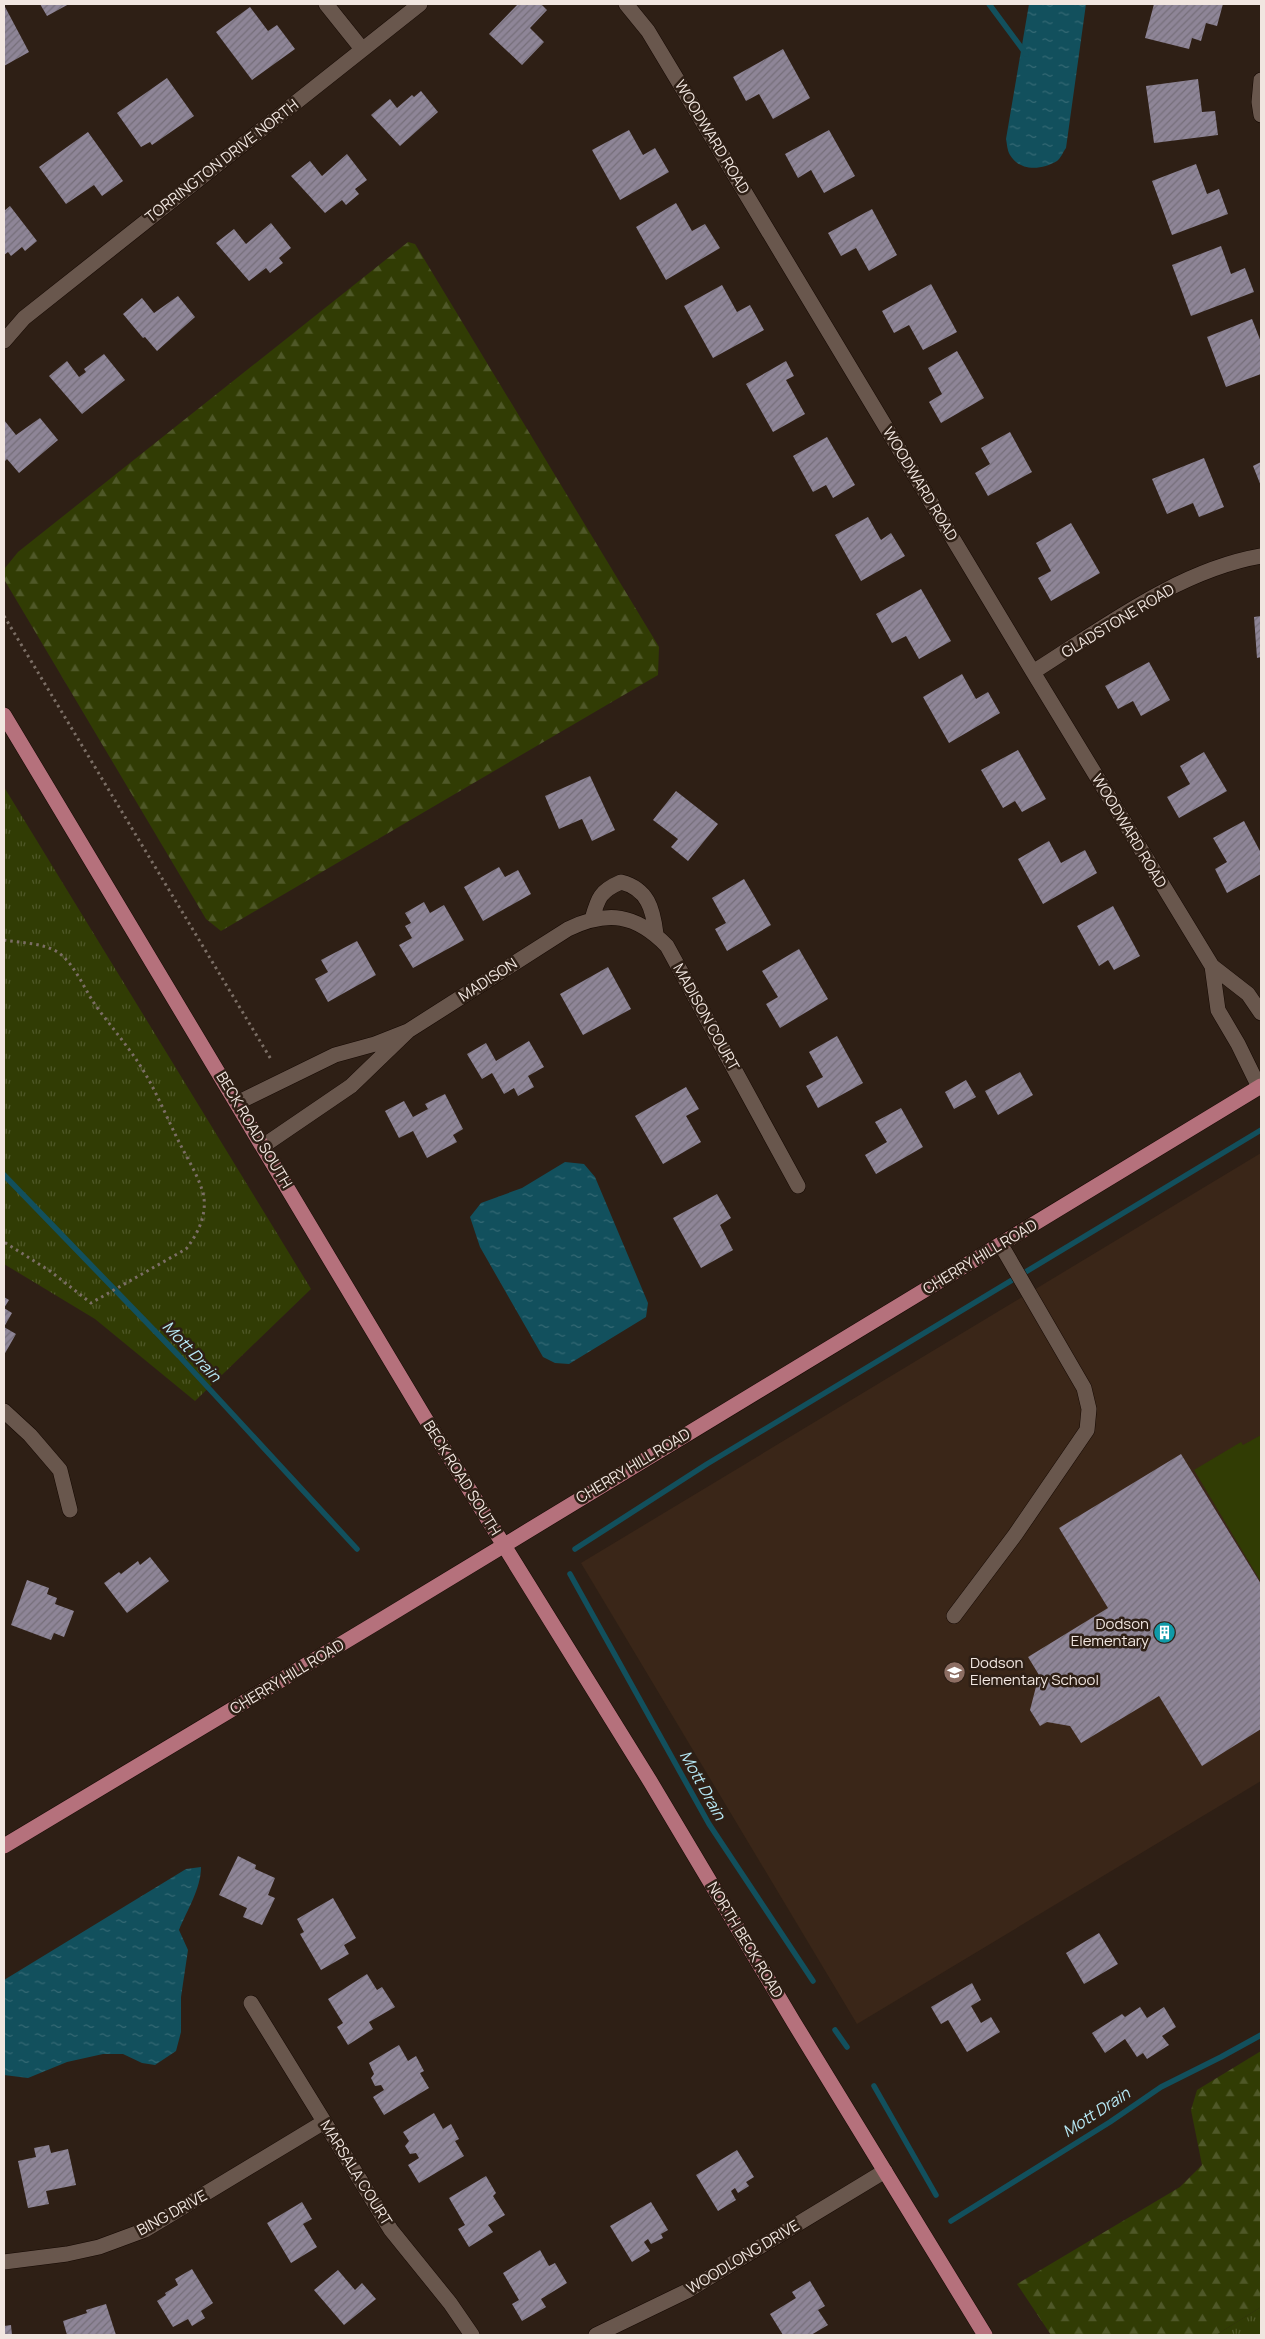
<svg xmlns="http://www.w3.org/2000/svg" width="1265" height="2339" font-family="Manrope,sans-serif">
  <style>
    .built { fill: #3a2618 }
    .grass { fill: url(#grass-tufts) }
    .forest { fill: url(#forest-firs) }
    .green { fill: #313c04 }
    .water { fill: url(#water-ripples) }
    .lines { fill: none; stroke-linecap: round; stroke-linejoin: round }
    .stream { stroke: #12505d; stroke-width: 5.5 }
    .building { fill: url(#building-hatch) }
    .minor-casing { stroke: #150802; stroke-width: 16 }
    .major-casing { stroke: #150802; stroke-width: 16 }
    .path { stroke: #7b6e65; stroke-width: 3; stroke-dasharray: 2.5 4; stroke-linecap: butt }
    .minor { stroke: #69574d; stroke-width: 15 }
    .major { stroke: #b5717c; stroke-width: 15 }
    .labels { text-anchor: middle; stroke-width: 5; stroke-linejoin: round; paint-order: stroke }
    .street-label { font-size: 15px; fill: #f1e6e0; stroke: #2e1f15 }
    .poi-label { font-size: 15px; fill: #f1e6e0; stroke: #2e1f15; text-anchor: end }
    .water-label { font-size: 16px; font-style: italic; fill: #b6e8f5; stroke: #2e1f15 }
  </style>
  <defs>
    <pattern id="grass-tufts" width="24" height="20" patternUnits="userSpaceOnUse" patternTransform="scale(1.25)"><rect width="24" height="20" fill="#313c04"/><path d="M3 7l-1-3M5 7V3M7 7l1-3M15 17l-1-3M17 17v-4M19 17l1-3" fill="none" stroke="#4f5828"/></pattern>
    <pattern id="forest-firs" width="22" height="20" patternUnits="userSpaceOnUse" patternTransform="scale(1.25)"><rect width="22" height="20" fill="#313c04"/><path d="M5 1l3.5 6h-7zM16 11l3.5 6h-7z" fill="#4f5828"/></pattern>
    <pattern id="water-ripples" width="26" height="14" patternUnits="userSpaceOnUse" patternTransform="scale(1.25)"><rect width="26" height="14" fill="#12505d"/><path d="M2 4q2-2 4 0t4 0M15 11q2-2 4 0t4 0" fill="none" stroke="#356974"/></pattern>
    <pattern id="building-hatch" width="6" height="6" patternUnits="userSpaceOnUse" patternTransform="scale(1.25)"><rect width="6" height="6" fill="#8e8597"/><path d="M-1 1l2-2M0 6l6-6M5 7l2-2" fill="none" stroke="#766f7a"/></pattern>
  </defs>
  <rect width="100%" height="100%" fill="#2e1f15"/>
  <path class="built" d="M1261 1153V1781L857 2024 581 1563Z"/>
  <path class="grass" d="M4 787 311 1289 195 1401 95 1319 4 1264Z
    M1261 2307V2335H1216Z"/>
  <path class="forest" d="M408 242 415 244 659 647 658 675 221 931 206 919 5 581V568L18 552Z
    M1261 2051V2307L1216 2335H1051L1017 2284 1180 2187 1202 2165 1191 2110 1197 2090Z"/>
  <path class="green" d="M1261 1435V1582L1194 1470 1241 1442 1243 1445Z"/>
  <path class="water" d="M1029 4H1086L1066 148C1063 152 1061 158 1057 161 1042 170 1020 172 1010 155 1007 150 1007 143 1006 139Z
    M565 1162 584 1164 595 1177 648 1303 646 1317 569 1364 555 1363 543 1357 480 1247 470 1217 481 1203 522 1188Z
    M201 1867C201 1889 187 1910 179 1930L188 1950 181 1997V2032L176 2051 155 2065 142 2063 123 2054H103L67 2062 28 2078 4 2075V1980L186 1869Z"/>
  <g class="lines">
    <path class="stream" d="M989 4 1026 54
      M4 1175 179 1356 357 1549
      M575 1549 707 1464 1261 1130
      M570 1574 709 1824 813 1981
      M835 2030 847 2047
      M874 2086 936 2195
      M951 2221 1110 2122 1161 2087 1221 2057 1261 2035"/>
  </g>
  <path class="building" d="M40 4H69L47 16Z
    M518 4H541L547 10 530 28 544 42 522 65 489 34Z
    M1154 4H1223L1217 26 1206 23 1201 41 1192 38 1189 49 1145 38Z
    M4 5 29 52 4 66Z
    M250 7 268 31 277 25 295 49 252 80 216 32Z
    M783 49 810 98 773 119 759 94 746 101 733 77Z
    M167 78 194 116 152 145 150 142 141 147 117 113Z
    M1198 79 1202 112 1215 111 1218 135 1154 143 1146 86Z
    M421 91 438 112 400 146 371 115 390 99 397 108 412 95 414 97Z
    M629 130 643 155 655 148 669 172 620 200 592 150Z
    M829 130 855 176 824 193 811 170 798 178 785 154Z
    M88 132 123 181 102 196 94 185 66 204 39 167Z
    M347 154 367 180 355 189 359 194 346 205 342 200 325 213 291 176 310 161 322 176Z
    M1196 164 1207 194 1219 189 1228 214 1172 235 1152 181Z
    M676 203 692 231 705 224 720 248 666 280 636 227Z
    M10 206 37 241 25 251 22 247 11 256 8 252 4 255V211Z
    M872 209 897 255 869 271 856 248 841 256 828 233Z
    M271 223 291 248 279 258 283 263 270 273 266 268 249 281 216 243 234 229 246 244Z
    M1221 246 1231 274 1245 268 1254 292 1191 316 1172 265Z
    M931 284 957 332 923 350 909 325 894 333 882 311Z
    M722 285 737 312 750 305 764 330 713 358 684 306Z
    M178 296 195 317 157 351 145 337 143 338 123 314 142 298 154 313Z
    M1252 319 1261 342V374L1226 387 1207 337Z
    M957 351 984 398 941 423 929 402 942 394 928 368Z
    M104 354 125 380 82 414 49 376 67 361 79 377 86 372 84 369Z
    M786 361 794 376 786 380 805 414 773 432 746 384Z
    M40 418 58 440 19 473 7 459 5 461 4 459V420L16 435Z
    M1010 432 1032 472 988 496 975 473 990 464 981 448Z
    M827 437 855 485 833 498 826 485 813 492 793 456Z
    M1204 458 1224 507 1199 517 1193 503 1167 514 1152 479Z
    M1261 462V486L1253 466Z
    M868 517 881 540 891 533 905 556 861 581 835 535Z
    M1071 523 1100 573 1051 601 1038 578 1051 571 1036 543Z
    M921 589 951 641 919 659 906 636 892 643 876 614Z
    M1261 616V657L1257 658 1254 617Z
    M1149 662 1170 700 1141 716 1133 701 1118 709 1105 686Z
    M962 674 976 699 988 692 1000 713 949 743 923 697Z
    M1018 750 1046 799 1022 812 1015 801 1003 808 981 770Z
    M1204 752 1227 791 1179 818 1167 797 1190 784 1180 766Z
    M590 776 615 830 592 841 582 819 559 829 545 796Z
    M676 791 718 824 688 861 671 847 678 839 653 820Z
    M1244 821 1261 853V874L1227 893 1215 869 1227 862 1213 838Z
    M1049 841 1061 863 1085 850 1097 873 1043 904 1018 859Z
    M499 867 505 877 518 870 531 894 483 921 464 887Z
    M744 879 771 925 727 951 715 929 726 923 712 898Z
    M424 902 430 913 444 905 464 940 413 968 399 945 412 938 405 926 411 923 405 913Z
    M1113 906 1140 956 1114 970 1108 960 1099 966 1077 926Z
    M357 941 376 975 328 1002 315 979 328 972 321 960Z
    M799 949 828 999 780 1028 766 1004 778 997 762 971Z
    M608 967 631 1009 583 1035 560 994Z
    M837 1036 863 1083 818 1108 806 1086 823 1077 809 1052Z
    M529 1041 544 1067 528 1076 534 1087 518 1096 514 1088 504 1094 492 1073 482 1079 467 1054 486 1043 496 1061Z
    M1020 1072 1033 1095 998 1115 985 1091Z
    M966 1080 976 1097 954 1109 945 1092Z
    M686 1087 699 1109 686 1116 701 1142 663 1164 635 1116Z
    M445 1094 463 1129 453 1135 457 1142 427 1158 413 1131 399 1138 385 1111 404 1101 413 1117 428 1109 425 1104Z
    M901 1108 923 1147 876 1174 865 1155 887 1142 875 1122Z
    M717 1194 731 1218 720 1225 733 1250 701 1268 673 1218Z
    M4 1297 9 1300 4 1308 12 1313 4 1327 16 1334 4 1355Z
    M1181 1454 1261 1584V1729L1202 1766 1159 1696 1081 1743 1070 1726 1047 1722 1040 1726 1030 1710 1039 1675 1028 1657 1108 1608 1059 1528Z
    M150 1557 169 1581 127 1613 104 1583 119 1572 121 1574 138 1561 140 1565Z
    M27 1580 49 1588 47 1594 57 1598 55 1604 74 1611 64 1637 54 1633 51 1640 11 1625Z
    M238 1856 256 1865 255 1869 275 1878 268 1895 275 1898 262 1925 243 1917 247 1908 219 1895Z
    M333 1898 356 1938 344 1945 349 1954 321 1970 300 1934 304 1932 297 1919Z
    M1099 1933 1118 1964 1084 1984 1066 1953Z
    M367 1974 377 1990 382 1987 395 2007 369 2022 373 2029 348 2045 337 2027 343 2023 328 1999Z
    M972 1983 981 2000 971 2006 981 2023 991 2017 1000 2032 967 2052 948 2020 941 2024 931 2007Z
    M1140 2007 1147 2018 1164 2007 1176 2027 1162 2036 1169 2045 1147 2059 1143 2053 1137 2057 1125 2039 1105 2053 1092 2033 1122 2014 1125 2017Z
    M399 2045 408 2061 416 2056 424 2071 420 2073 429 2088 384 2115 373 2097 384 2090 381 2085 375 2086 371 2078 374 2074 369 2063Z
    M434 2113 443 2129 451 2124 459 2139 455 2141 464 2156 419 2183 408 2165 419 2158 416 2153 410 2154 405 2146 409 2141 403 2132Z
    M49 2145 51 2153 68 2149 76 2185 46 2191 49 2204 28 2208 18 2161 36 2157 34 2148Z
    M737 2150 754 2177 746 2182 749 2186 738 2193 735 2188 731 2191 736 2200 718 2211 696 2175Z
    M486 2176 496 2193 493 2196 505 2215 488 2225 493 2232 469 2247 458 2229 465 2225 449 2198Z
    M302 2202 312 2219 303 2224 317 2247 291 2263 267 2223Z
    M651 2202 668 2230 661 2234 663 2238 651 2244 648 2239 644 2242 650 2251 632 2262 610 2226Z
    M540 2250 549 2266 555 2263 567 2283 541 2299 546 2307 522 2321 512 2304 519 2300 503 2273Z
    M192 2269 213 2303 201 2311 205 2318 192 2326 188 2319 173 2327 157 2301 166 2295 165 2293 178 2285 175 2279Z
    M338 2270 355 2290 362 2283 376 2299 344 2325 314 2290Z
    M810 2281 825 2306 818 2310 828 2325 811 2335H783L770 2314 796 2298 792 2292Z
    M106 2304 116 2335H67L63 2321 87 2313 86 2310Z
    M11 2325 12 2335H4V2326Z"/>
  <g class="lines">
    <defs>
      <path id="minor" d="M326 4 362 49
        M626 4 648 31 1033 672 1212 966 1248 994 1261 1013
        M1261 80 1259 102 1261 115
        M4 341 24 318 420 4
        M1033 672C1103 628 1179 570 1261 556
        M592 919C598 898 600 891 621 882 648 889 653 909 656 934
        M1212 966 1218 1010 1238 1044 1259 1087
        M408 1031 568 929C608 910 636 914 667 946L798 1186
        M237 1103 335 1055 375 1044 408 1031 351 1086 263 1146
        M4 1411 30 1435 60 1470 70 1510
        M954 1616 1015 1535 1087 1430 1089 1409 1084 1388 1001 1245
        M251 2003 391 2230 450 2303 472 2335
        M4 2262 67 2254 99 2247 145 2230 324 2122
        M596 2335 687 2291 885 2171"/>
      <path id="major" d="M4 715 425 1418 650 1781 793 2021 985 2335
        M4 1846 376 1623 1261 1086"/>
    </defs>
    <use href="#minor" class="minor-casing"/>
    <use href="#major" class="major-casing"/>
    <path class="path" d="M4 616 272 1061
      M4 940C21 943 45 943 59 953 76 966 84 989 96 1006 112 1028 129 1047 143 1070 157 1093 167 1118 179 1142 187 1158 198 1175 203 1193 208 1213 198 1234 186 1249L91 1303 50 1271 4 1242"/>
    <use href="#minor" class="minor"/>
    <use href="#major" class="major"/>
  </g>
  <defs>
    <symbol id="building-disc" viewBox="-11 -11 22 22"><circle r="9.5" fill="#0f9aa8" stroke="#2e1f15"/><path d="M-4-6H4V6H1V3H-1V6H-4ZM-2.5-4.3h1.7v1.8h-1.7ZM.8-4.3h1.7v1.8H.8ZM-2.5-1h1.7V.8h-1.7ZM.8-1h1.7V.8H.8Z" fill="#fff"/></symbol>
    <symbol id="school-disc" viewBox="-11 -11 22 22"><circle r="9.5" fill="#8d6e63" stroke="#2e1f15"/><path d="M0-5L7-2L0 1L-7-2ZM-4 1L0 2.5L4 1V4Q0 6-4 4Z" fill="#fff"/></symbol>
  </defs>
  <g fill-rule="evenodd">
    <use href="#building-disc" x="1152" y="1620" width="25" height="25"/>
    <use href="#school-disc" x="942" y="1660" width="25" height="25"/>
  </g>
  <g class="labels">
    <g class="street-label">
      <text transform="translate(712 137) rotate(59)" y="5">WOODWARD ROAD</text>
      <text transform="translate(222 161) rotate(-38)" y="5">TORRINGTON DRIVE NORTH</text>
      <text transform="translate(920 484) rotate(59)" y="5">WOODWARD ROAD</text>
      <text transform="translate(1118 621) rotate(-31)" y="5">GLADSTONE ROAD</text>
      <text transform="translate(1129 831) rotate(59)" y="5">WOODWARD ROAD</text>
      <text transform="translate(488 980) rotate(-33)" y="5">MADISON</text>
      <text transform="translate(706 1017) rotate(61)" y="5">MADISON COURT</text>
      <text transform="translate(254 1130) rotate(59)" y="5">BECK ROAD SOUTH</text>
      <text transform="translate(980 1257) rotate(-31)" y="5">CHERRY HILL ROAD</text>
      <text transform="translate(633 1466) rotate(-31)" y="5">CHERRY HILL ROAD</text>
      <text transform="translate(462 1478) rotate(58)" y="5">BECK ROAD SOUTH</text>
      <text transform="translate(287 1677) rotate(-31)" y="5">CHERRY HILL ROAD</text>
      <text transform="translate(745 1940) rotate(59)" y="5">NORTH BECK ROAD</text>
      <text transform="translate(356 2173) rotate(58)" y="5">MARSALA COURT</text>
      <text transform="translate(172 2213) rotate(-29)" y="5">BING DRIVE</text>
      <text transform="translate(743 2257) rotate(-31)" y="5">WOODLONG DRIVE</text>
    </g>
    <g class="poi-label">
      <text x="1149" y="1629">Dodson<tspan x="1149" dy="17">Elementary</tspan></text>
      <text x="970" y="1668" text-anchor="start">Dodson<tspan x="970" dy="17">Elementary School</tspan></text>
    </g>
    <g class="water-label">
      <text transform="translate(192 1351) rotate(47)" y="6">Mott Drain</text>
      <text transform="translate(703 1785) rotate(61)" y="6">Mott Drain</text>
      <text transform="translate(1096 2112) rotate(-33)" y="6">Mott Drain</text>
    </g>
  </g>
  <rect width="1265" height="2339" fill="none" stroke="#f1e6e0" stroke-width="10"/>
</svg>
